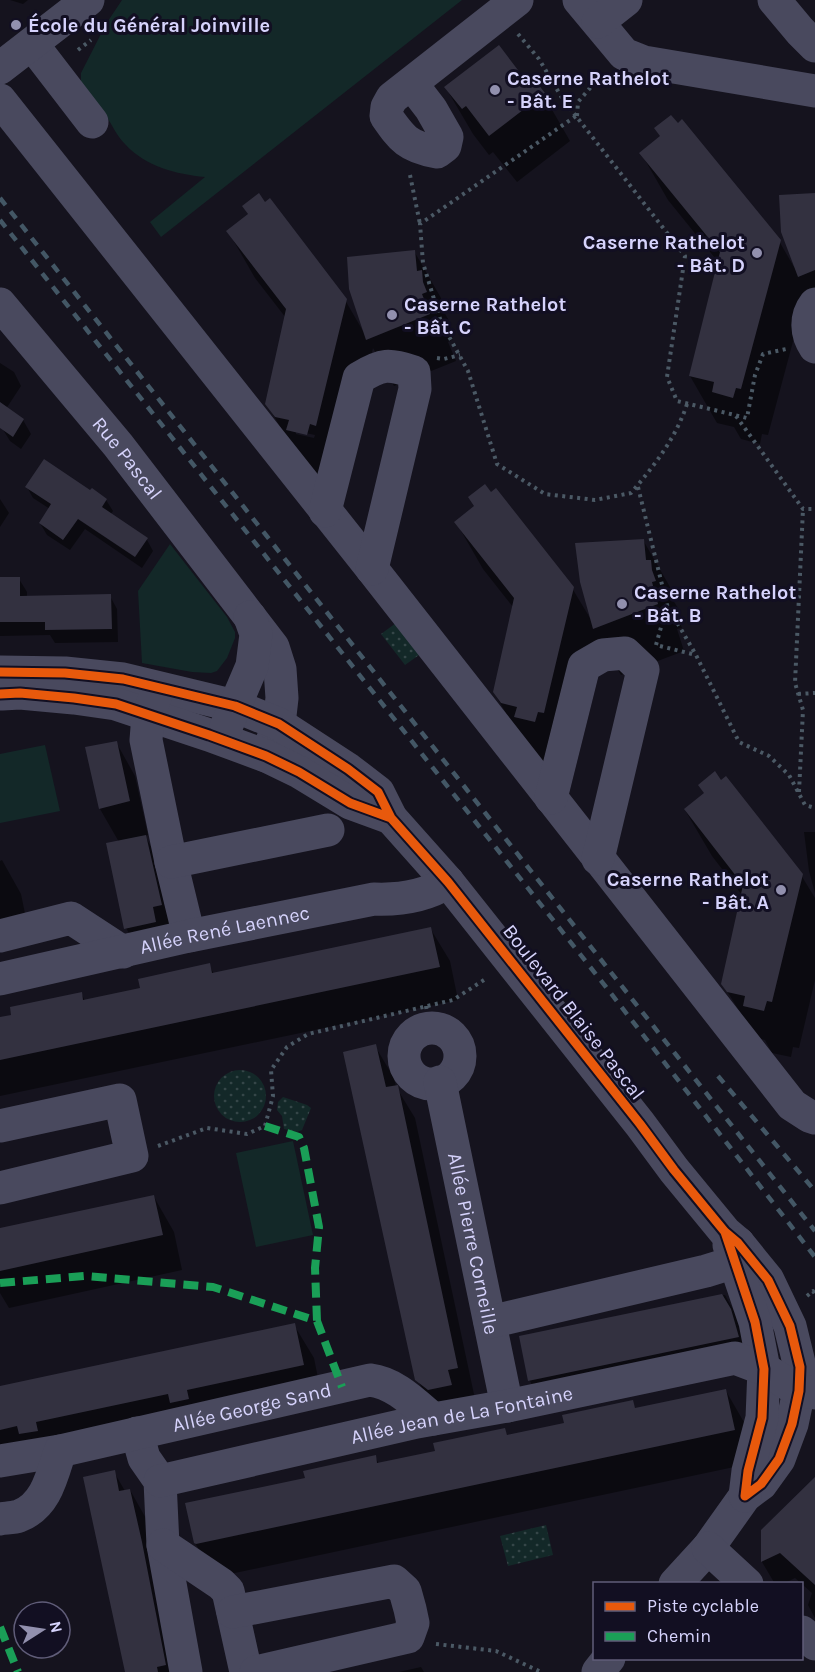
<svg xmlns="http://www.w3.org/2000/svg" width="815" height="1672" font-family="Karla,sans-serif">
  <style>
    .grass { fill: #132828 }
    .park { fill: url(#park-dots) }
    .shadow { fill: #0007; fill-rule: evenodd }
    .building { fill: #333140 }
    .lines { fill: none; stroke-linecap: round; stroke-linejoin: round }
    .path { stroke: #4b5965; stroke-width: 4; stroke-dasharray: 3 4.5; stroke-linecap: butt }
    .minor { stroke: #49495e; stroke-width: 33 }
    .rail { stroke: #435765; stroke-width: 4.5; stroke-dasharray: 9 8; stroke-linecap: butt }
    .quiet { stroke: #1a9f57; stroke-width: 8; stroke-dasharray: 15 8; stroke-linecap: butt }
    .cycleway-casing { stroke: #120f22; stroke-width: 13 }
    .cycleway { stroke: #e8590c; stroke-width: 9 }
    .poi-dot { fill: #9290ae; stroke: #120f22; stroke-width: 2 }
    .labels { text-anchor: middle; stroke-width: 6; stroke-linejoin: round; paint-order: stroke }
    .poi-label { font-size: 20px; font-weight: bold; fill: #d6d3fc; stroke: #120f22; text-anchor: start }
    .street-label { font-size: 20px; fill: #d6d3fc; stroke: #120f22 }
  </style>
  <defs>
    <pattern id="park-dots" width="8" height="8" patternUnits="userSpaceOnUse" patternTransform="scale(1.5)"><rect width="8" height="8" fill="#132828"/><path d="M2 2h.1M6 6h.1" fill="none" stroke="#354648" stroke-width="1.8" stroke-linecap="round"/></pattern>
  </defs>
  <rect width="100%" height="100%" fill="#15131e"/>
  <path class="grass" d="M122 0H462L161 237 150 222 205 177C176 174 146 167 125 144 117 136 113 127 107 117 100 106 89 95 81 85V73L106 24Z
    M170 544 227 617 235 632V638L227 658 217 671 211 673 192 672 142 663 138 591Z
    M45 745 60 811 0 823V754Z
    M293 1141 313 1235 256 1247 236 1153Z"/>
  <path class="park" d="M396 623 419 655 405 665 381 634Z
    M214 1096a26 26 0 1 1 52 0a26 26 0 1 1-52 0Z
    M283 1097 307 1105 311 1108 302 1130 297 1132 284 1129 282 1116 277 1110 278 1102Z
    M546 1525 553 1555 508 1566 500 1536Z"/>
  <path class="shadow" d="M10 0H28L23 4Z
    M524 80 543 94 570 141 517 182 493 152 489 155 473 134 446 88Z
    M641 153 779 241 794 267 796 266 815 194V303L807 289 768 435 762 434 760 444 741 439 734 427 717 423 690 376 719 263 668 200Z
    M244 206 345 300 363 331 414 251 441 298 442 308 448 319 449 330 453 339 448 342 456 361 394 386 373 348 343 472 315 477 294 451 267 404 286 318 255 278 228 231 249 216ZM296 431 315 435 314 438 296 434Z
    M0 363 14 372 21 386 2 415 0 414Z
    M23 420 31 434 21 449 10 441 2 428Z
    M27 487 90 493 106 500 113 511 110 515 147 540 153 551 142 568 85 529 70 550 47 535 40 523 50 509 33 498Z
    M0 499 9 513 0 527Z
    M456 522 572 588 590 618 643 540 670 587 671 597 678 608V618L682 628 677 629 684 651 621 675 599 638 570 760 543 764 521 740 494 692 513 607 483 569Z
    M0 579H19L27 592V597L110 596 117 609 118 642 55 643 50 635 0 636Z
    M116 742 135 776 148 835 145 836 164 870 180 938 145 961 126 928 119 842 100 809 87 748Z
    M685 810 801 875 815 898V980L799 1048 793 1047 791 1057 772 1053 765 1040 756 1038 722 983 742 895 712 856Z
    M804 832H815V893L809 871Z
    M2 860 21 894 29 933 0 939V861Z
    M430 928 450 961 458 1000 0 1096V1019L81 993 85 1001 141 989 209 965 214 974Z
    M375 1046 394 1078 396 1087 415 1118 475 1399 435 1412 417 1379Z
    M154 1197 174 1232 182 1270 9 1308 0 1293V1230Z
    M725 1295 739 1320 752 1362 544 1406 530 1381 521 1337Z
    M294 1325 314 1358 322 1398 0 1467V1388Z
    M726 1391 745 1424 753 1463 216 1577 195 1543 307 1479 375 1457 379 1464 437 1452 504 1429 508 1436 566 1425 632 1402 636 1410Z
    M114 1472 125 1491 130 1490 148 1522 178 1672H127Z
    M815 1479V1618L808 1605 812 1593 795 1578 783 1584H775L762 1562 763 1531Z
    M421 1667 424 1672H399Z"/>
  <path class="building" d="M499 45 524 78 530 74 545 93 489 136 466 106 462 109 444 87Z
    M671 115 678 123 682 119 781 240 741 389 736 388 733 398 712 392 714 382 689 376 720 252 639 153 660 136 654 128Z
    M259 193 265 202 270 198 347 299 316 426 310 424 307 435 286 430 289 420 275 417 265 404 286 309 226 231 248 214 242 206Z
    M815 193V270L798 277 781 232 779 195Z
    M415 250 417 271 422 270 423 282 427 292 422 294 430 314 366 340 349 289 347 257Z
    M0 402 24 419 13 437 0 428Z
    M44 459 90 490 92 488 107 499 102 507 148 538 135 557 78 519 63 540 39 523 51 504 25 487Z
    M485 484 491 492 496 488 574 587 544 713 538 712 535 722 514 717 517 707 501 703 493 692 514 598 454 522 474 506 468 497Z
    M644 539 646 560H651L652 570 656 581 652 582 658 604 593 629 580 582 575 543Z
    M0 577H20V596L111 594 112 629 45 630V622H0Z
    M117 741 130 801 99 809 85 747Z
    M715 771 721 780 726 776 803 874 772 1002 767 1001 764 1011 743 1006 745 996 727 992 721 984 743 885 684 809 704 793 698 785Z
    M146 835 162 905 153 907 156 922 124 929 106 843Z
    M431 927 440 967 0 1060V1017L11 1015 10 1007 82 992 83 1000 140 988 138 979 210 963 212 973Z
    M376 1044 386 1087 398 1085 458 1368 448 1370 452 1385 428 1390 415 1380 343 1052Z
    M154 1195 163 1235 0 1271V1228Z
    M722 1294 731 1309 739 1337 528 1381 519 1336Z
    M295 1323 304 1365 187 1390 189 1399 170 1403 168 1394 36 1422 38 1431 19 1434 17 1426 0 1430V1386Z
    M726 1389 735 1430 196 1544 194 1543 185 1503 305 1478 303 1471 376 1455 377 1463 435 1451 433 1443 505 1428 507 1435 564 1423 562 1415 633 1400 635 1408Z
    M115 1470 119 1491 130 1489 142 1542 166 1665 157 1667 158 1672H125L83 1477Z
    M815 1477V1585L780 1553 761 1562V1530Z"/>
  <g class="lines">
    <path class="path" d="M518 34 539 59 565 103 576 116
      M78 50 91 40
      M577 116 578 102 603 73
      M410 175 420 224
      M437 358 444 359 460 355
      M687 404C676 438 654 466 631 493L595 500 545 494 497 464 468 371 441 322 423 263 420 224 576 116 685 256 667 377 677 401 747 418 755 375 763 354 786 349
      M736 416 803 509H815
      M638 487 667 605 696 655 739 742 769 756 789 775 805 805 815 808
      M656 645 667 606
      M660 646 696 655
      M798 694 815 693
      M799 792 803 710 795 683 803 509
      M426 1006 429 1028
      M158 1146 207 1128 247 1134 265 1126 273 1096 271 1070 287 1047 308 1034 453 1000 487 978
      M807 1296 813 1291 815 1294
      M436 1644 496 1651 541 1672"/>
    <g class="minor">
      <path d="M579 0 624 54 644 62 815 91"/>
      <path d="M774 0 800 31 815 46"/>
      <path d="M598 22 626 0"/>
      <path d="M32 44 92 122"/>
      <path d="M0 68 88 0"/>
      <path d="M411 83 431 109 447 137 445 146 437 152C408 147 402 139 386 116L387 107 392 98 517 0"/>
      <path d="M0 100 372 569 792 1105 809 1116 815 1118"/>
      <path id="s1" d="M0 304 118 445 273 647 280 669 282 698 279 724 266 756"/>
      <path d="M815 304C805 317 806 334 815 347"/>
      <path d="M325 511 359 378C383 363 388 364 414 372L415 389 372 569"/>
      <path d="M0 672 65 673 123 679 235 706 279 724 348 769 378 792 391 818 448 882 640 1124 674 1170 725 1232 738 1243 768 1280 790 1326 800 1367 799 1391 792 1424 779 1459 761 1484 745 1496 708 1548 675 1584"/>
      <path d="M2 694 20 693 74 698 116 704 209 735 266 756 299 772 350 803 391 818"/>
      <path d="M156 695 148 715 146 740 171 862 189 936"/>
      <path d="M226 727 252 666 256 634 250 617"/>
      <path d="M551 798 584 666 603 655 625 653 643 670 598 859"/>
      <path d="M171 862 328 830"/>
      <path d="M0 936 71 918 123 952"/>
      <path id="s2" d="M0 979 189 936 374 899C399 900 426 896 448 882"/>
      <circle cx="432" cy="1056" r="28"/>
      <path id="s3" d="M440 1082 507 1406"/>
      <path d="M0 1126 120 1100 132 1156 0 1188"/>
      <path d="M729 1245 755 1322 764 1369 762 1418 748 1471 745 1496"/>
      <path d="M490 1322 706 1271 735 1262 738 1243"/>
      <path d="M137 1433 144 1458 160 1481 163 1545 186 1672"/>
      <path d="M0 1461 60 1451"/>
      <path id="s4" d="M160 1481 417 1422 507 1406 735 1358 764 1369 799 1391 815 1393"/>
      <path id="s5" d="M0 1519C6 1518 13 1518 19 1516 46 1506 52 1476 60 1451L370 1380C395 1383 414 1403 433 1419"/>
      <path d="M163 1545 221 1584 228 1591 246 1672"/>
      <path d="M708 1548 747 1584"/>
      <path d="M233 1612 394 1581 405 1591 410 1609 413 1623 408 1637 256 1672"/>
      <path d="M802 1632 815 1644"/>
      <path d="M598 1672 609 1658"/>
    </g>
    <path class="rail" d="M0 198 815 1231
      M0 220 606 987 815 1257
      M718 1076 815 1191"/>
    <path class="quiet" d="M265 1126 299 1137 304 1148 319 1227 315 1268 317 1321
      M0 1283 85 1276 213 1287 317 1321 342 1387
      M0 1627 18 1672"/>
    <defs>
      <path id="cycleway" d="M0 672 65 673 123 679 235 706 279 724 348 769 378 792 391 818 448 882 640 1124 674 1170 725 1232 738 1243 768 1280 790 1326 800 1367 799 1391 792 1424 779 1459 761 1484 745 1496
        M0 694 20 693 74 698 116 704 209 735 266 756 299 772 350 803 391 818
        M725 1232 755 1322 764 1369 762 1418 748 1471 745 1496"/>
    </defs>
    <use href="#cycleway" class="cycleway-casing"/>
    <use href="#cycleway" class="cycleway"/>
  </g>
  <g class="poi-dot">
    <circle cx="16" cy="25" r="6"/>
    <circle cx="495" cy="90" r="6"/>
    <circle cx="757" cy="253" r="6"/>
    <circle cx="392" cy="315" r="6"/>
    <circle cx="622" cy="604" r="6"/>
    <circle cx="781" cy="890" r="6"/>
  </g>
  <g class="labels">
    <g class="poi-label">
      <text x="28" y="32">École du Général Joinville</text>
      <text x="507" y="85">Caserne Rathelot<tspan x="507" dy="23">- Bât. E</tspan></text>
      <text x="745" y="249" text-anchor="end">Caserne Rathelot<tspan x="745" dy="23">- Bât. D</tspan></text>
      <text x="404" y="311">Caserne Rathelot<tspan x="404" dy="23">- Bât. C</tspan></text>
      <text x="634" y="599">Caserne Rathelot<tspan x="634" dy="23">- Bât. B</tspan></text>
      <text x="769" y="886" text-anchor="end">Caserne Rathelot<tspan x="769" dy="23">- Bât. A</tspan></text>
    </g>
    <g class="street-label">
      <text dy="7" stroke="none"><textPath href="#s1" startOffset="200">Rue Pascal</textPath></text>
      <text dy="7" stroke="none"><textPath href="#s2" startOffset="230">Allée René Laennec</textPath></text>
      <text transform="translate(574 1012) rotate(52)" y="7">Boulevard Blaise Pascal</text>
      <text dy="7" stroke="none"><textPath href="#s3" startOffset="165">Allée Pierre Corneille</textPath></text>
      <text dy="7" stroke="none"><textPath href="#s5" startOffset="296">Allée George Sand</textPath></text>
      <text dy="7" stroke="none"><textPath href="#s4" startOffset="309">Allée Jean de La Fontaine</textPath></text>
    </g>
  </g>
  <rect x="593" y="1582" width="210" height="78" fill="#120f22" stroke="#605d79" stroke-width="1.5"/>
  <rect x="605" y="1602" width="30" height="9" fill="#e8590c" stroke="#605d79" stroke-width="1.5"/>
  <text x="647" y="1612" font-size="18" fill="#d6d3fc">Piste cyclable</text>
  <rect x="605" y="1632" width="30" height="9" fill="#1a9f57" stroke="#605d79" stroke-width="1.5"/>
  <text x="647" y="1642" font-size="18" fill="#d6d3fc">Chemin</text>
  <g transform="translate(42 1630) rotate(78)"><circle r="28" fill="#120f22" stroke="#605d79" stroke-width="1.5"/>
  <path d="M0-4.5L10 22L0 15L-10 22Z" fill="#9290ae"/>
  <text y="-9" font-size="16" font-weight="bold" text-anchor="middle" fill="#d6d3fc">N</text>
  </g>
</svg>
